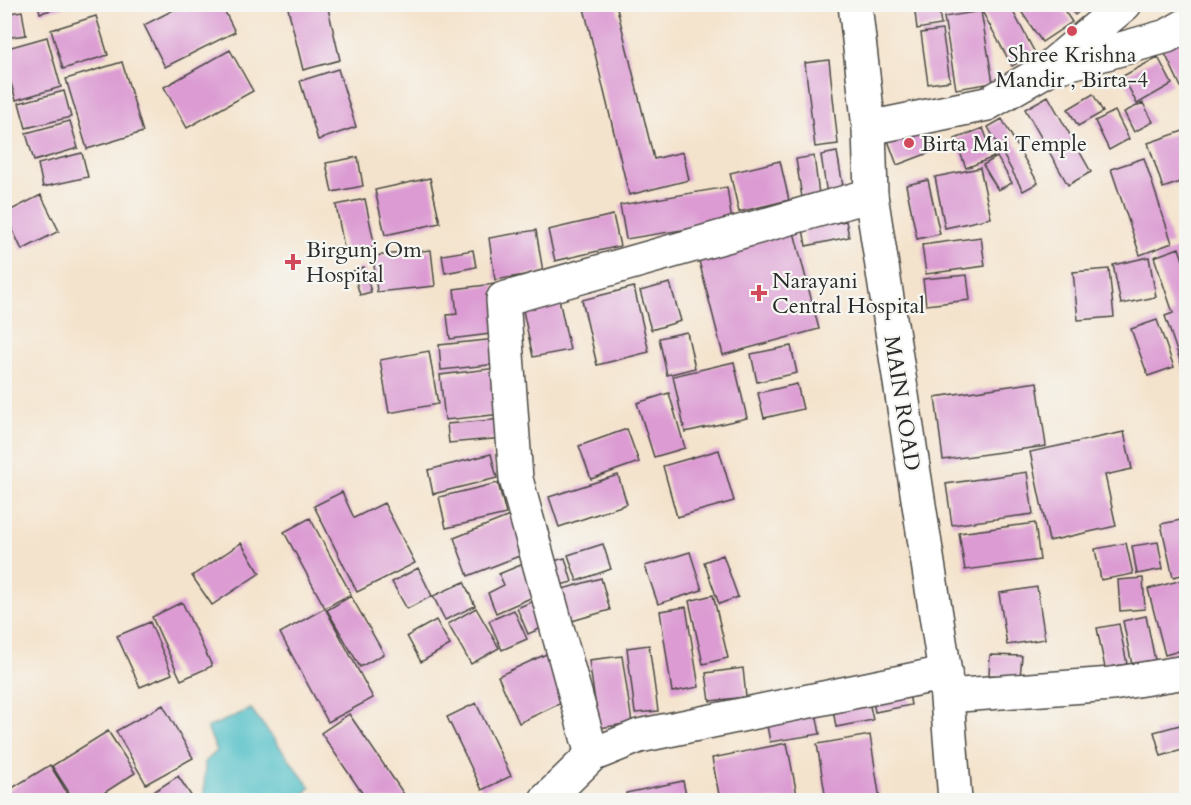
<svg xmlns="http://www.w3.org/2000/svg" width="1191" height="805" font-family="Cardo,serif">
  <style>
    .water { fill: #51bfc7; stroke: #3e7579; stroke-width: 1.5 }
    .building { fill: #dc9cd3 }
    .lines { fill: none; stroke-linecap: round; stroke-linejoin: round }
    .minor-casing { stroke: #494743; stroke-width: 36 }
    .major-casing { stroke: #494743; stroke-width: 36 }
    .minor { stroke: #fff; stroke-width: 33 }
    .major { stroke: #fff; stroke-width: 33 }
    .poi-dot { fill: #d1495b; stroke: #f6f6f2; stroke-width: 2 }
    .labels { text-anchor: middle; stroke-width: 4.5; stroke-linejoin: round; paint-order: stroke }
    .poi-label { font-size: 22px; fill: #2b2b2b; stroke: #f6f6f2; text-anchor: start }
    .street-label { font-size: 22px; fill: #2b2b2b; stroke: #f6f6f2 }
  </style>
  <rect width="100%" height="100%" fill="#f6f6f2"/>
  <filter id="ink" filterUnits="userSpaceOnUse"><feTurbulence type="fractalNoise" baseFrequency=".0167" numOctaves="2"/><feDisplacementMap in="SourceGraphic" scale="12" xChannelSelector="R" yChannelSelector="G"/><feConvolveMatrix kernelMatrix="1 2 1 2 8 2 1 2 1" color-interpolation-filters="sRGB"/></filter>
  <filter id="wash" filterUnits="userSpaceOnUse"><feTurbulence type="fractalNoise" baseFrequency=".008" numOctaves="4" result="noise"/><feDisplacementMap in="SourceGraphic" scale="24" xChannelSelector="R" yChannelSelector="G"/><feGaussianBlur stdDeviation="1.35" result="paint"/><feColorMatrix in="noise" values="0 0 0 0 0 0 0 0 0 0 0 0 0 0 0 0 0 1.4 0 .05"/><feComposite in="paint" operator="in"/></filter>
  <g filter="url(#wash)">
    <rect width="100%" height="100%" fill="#f4e3cc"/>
    <path class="water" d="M251 709 310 787 300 800H204L205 762 217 751 207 728Z"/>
    <g id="blocks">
      <path class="building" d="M38 4H70V5L40 13Z
        M185 4H221L235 32 165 67 144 25Z
        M287 4H327L340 60 303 70Z
        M583 4H616L654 159 683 152 689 180 629 195Z
        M914 4H963V6L939 9 941 25 917 29Z
        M994 4H1009L1035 53 1012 66 982 11Z
        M1016 4H1060L1072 22 1042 42Z
        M1066 4H1088L1075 15Z
        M22 11 26 35 4 38V14Z
        M981 11 993 83 956 89 944 17Z
        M96 16 108 55 63 69 51 30Z
        M942 30 950 81 928 84 921 33Z
        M1178 36 1186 53V84L1181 87 1161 45Z
        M47 37 61 87 16 100 4 60V49Z
        M230 50 253 91 187 128 164 87Z
        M1158 57 1172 84 1137 104 1123 76Z
        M829 60 838 144 815 147 805 63Z
        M122 62 143 132 87 149 66 79Z
        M338 69 356 127 318 140 300 81Z
        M64 91 71 117 26 128 19 103Z
        M1093 94 1103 112 1078 126 1068 109Z
        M1048 96 1091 172 1068 185 1025 109Z
        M1143 103 1153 122 1134 132 1124 112Z
        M1115 111 1129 139 1109 150 1095 121Z
        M1002 119 1038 183 1023 191 988 127Z
        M70 121 78 148 34 161 26 133Z
        M922 122 934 151 897 165 886 135Z
        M983 128 994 157 966 168 955 139Z
        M1186 130V180L1163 188 1148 143Z
        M837 152 844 192 827 195 821 155Z
        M82 153 88 177 43 187 38 164Z
        M814 156 820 202 803 204 796 159Z
        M358 157 363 186 332 192 326 163Z
        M997 157 1012 183 998 190 983 165Z
        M1144 158 1172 243 1140 255 1111 169Z
        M780 161 789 200 739 212 730 173Z
        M980 168 991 218 945 228 935 177Z
        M430 178 440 223 385 235 375 190Z
        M928 180 940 234 917 239 906 185Z
        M727 187 732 222 626 239 620 205Z
        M41 195 59 231 22 250 5 213Z
        M365 199 375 247 345 253 336 205Z
        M613 215 620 246 555 261 548 230Z
        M846 221 849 237 806 246 803 229Z
        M536 230 543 272 495 280 489 238Z
        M794 232 819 329 723 355 698 257Z
        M981 237 985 266 926 274 922 245Z
        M1179 248 1186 269V371L1184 372 1165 316 1173 313 1154 257Z
        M431 250 435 286 377 292 373 256Z
        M473 250 476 267 445 273 442 255Z
        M1149 257 1156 297 1121 304 1113 265Z
        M364 267 371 292 360 295 353 271Z
        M1109 269 1114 317 1078 320 1073 272Z
        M967 275 970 300 926 305 923 279Z
        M670 283 681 321 651 330 640 291Z
        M494 284 499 333 450 339 447 315 457 314 454 289Z
        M634 287 649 352 597 365 582 300Z
        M559 299 570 350 533 357 522 306Z
        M1157 320 1174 367 1148 376 1131 329Z
        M687 332 695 368 667 375 659 338Z
        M496 339 498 364 441 370 439 345Z
        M791 346 797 373 757 382 751 354Z
        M429 351 438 404 389 413 380 360Z
        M734 362 747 418 685 432 673 376Z
        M497 368 502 414 445 420 440 375Z
        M1037 382 1046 446 943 460 935 397Z
        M797 384 803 409 764 418 758 393Z
        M669 393 685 448 654 457 637 403Z
        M503 419 504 438 449 443 447 424Z
        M627 429 639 462 591 479 579 446Z
        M1124 432 1132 469 1105 475 1116 526 1049 541 1030 452Z
        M719 450 734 501 677 517 663 466Z
        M491 454 497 478 433 494 428 470Z
        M1027 472 1033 514 952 525 946 484Z
        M618 475 627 504 559 527 549 497Z
        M498 483 506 514 446 528 439 497Z
        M342 492 354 518 384 503 415 563 357 592 314 506Z
        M512 515 527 553 468 576 454 538Z
        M310 518 351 594 325 608 284 532Z
        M1186 519V574L1173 577 1161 524Z
        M1035 523 1040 560 965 570 959 533Z
        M1158 542 1163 569 1137 574 1132 546Z
        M241 543 260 573 212 605 192 576Z
        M1126 543 1133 574 1101 580 1095 549Z
        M603 544 611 569 577 581 568 555Z
        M690 552 702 590 658 604 645 566Z
        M723 555 738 597 719 604 704 562Z
        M565 558 572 582 549 588 543 564Z
        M528 562 542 593 496 613 488 593 504 585 499 574Z
        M418 568 432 596 407 609 392 582Z
        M601 578 610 610 558 625 549 593Z
        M1143 578 1145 609 1120 611 1118 580Z
        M1186 579V649L1165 655 1148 589Z
        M464 582 475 606 445 620 433 596Z
        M1037 587 1045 639 1007 645 999 593Z
        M713 595 728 658 703 664 689 601Z
        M351 596 384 654 360 667 327 610Z
        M543 597 553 623 528 634 517 608Z
        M182 602 212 666 181 680 152 617Z
        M686 607 699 687 672 692 660 611Z
        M325 608 373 698 328 722 280 633Z
        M476 608 499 648 471 664 448 624Z
        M514 610 527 639 502 650 489 621Z
        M1146 616 1155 660 1132 665 1123 621Z
        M436 620 450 645 421 662 407 636Z
        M150 622 172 674 140 687 117 636Z
        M1119 624 1127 664 1105 668 1097 628Z
        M649 645 658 711 635 713 627 648Z
        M553 651 574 697 519 723 498 676Z
        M990 655 1022 656 1020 677 989 675Z
        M622 656 632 723 599 728 589 660Z
        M743 668 746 697 710 701 706 673Z
        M908 688 911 705 875 712 872 696Z
        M868 697 873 720 836 727 832 704Z
        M476 703 511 776 482 790 447 717Z
        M163 705 193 758 146 784 116 731Z
        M815 707 820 734 770 742 765 715Z
        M349 714 408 800H367L321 733Z
        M1180 725 1186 749 1161 756 1154 732Z
        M108 731 135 773 93 800H74L52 766Z
        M870 735 880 800H826L817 744Z
        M787 743 798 800H720L712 758Z
        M50 765 71 799 4 800V793Z
        M178 776 194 800H141Z
        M683 781 687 800H627L626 793Z
        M433 792 438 800H418Z"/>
    </g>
  </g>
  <g filter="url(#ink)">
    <use href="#blocks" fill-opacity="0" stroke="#494743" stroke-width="1.5"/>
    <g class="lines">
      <defs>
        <path id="minor" d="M1060 66 1167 36 1186 25
          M869 128 987 104 1046 70 1125 4
          M947 696 1112 684 1186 672
          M592 755 516 479 503 299 871 195
          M546 800 592 755 639 736 945 673"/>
        <path id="major" d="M855 4 869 128 871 195 945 673 955 800"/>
      </defs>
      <use href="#minor" class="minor-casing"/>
      <use href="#major" class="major-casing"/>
      <use href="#minor" class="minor"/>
      <use href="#major" class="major"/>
    </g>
  </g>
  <g class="poi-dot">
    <circle cx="1072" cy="31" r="6"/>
    <circle cx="909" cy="143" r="6"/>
    <path d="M290 253h6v6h6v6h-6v6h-6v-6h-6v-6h6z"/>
    <path d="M756 284h6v6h6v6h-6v6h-6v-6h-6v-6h6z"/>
  </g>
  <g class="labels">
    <g class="poi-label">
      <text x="1072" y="62" text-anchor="middle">Shree Krishna<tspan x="1072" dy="25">Mandir , Birta-4</tspan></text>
      <text x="921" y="151">Birta Mai Temple</text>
      <text x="306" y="257">Birgunj Om<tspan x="306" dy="25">Hospital</tspan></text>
      <text x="772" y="288">Narayani<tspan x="772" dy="25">Central Hospital</tspan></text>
    </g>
    <g class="street-label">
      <text transform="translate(903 403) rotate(81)" y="8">MAIN ROAD</text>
    </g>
  </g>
  <rect width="1191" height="805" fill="none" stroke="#f6f6f2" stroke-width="24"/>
</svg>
